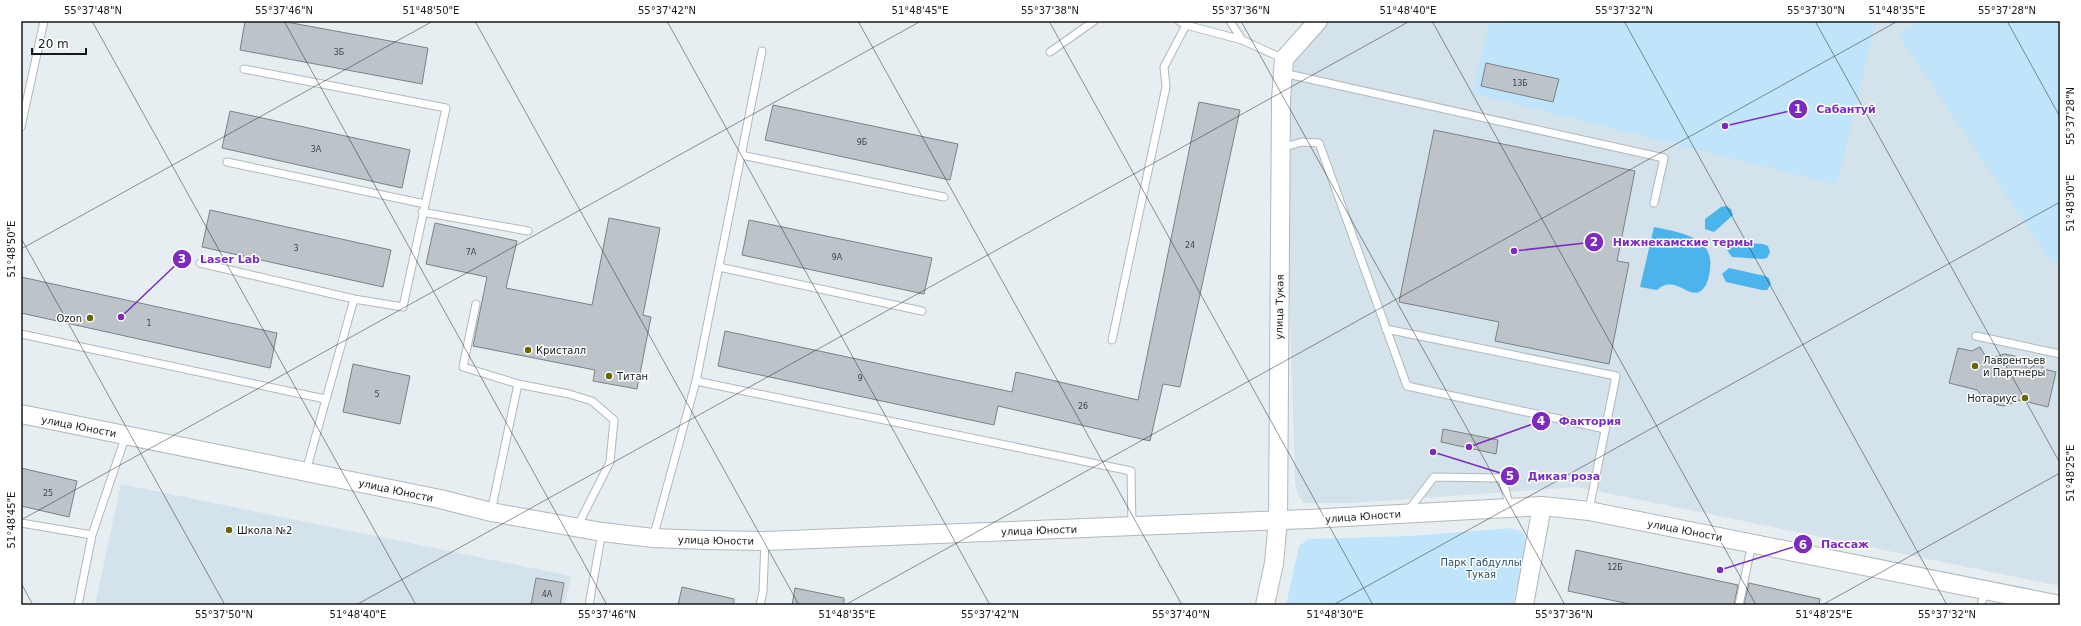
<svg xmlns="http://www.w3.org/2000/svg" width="2081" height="626" font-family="'DejaVu Sans',sans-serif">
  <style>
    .built { fill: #d4e2eb }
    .green { fill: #c0e4fa }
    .water { fill: #4cb4ec }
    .building { fill: #bdc4c9; stroke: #7b8185 }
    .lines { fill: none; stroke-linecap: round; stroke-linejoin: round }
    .service-casing { stroke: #b1b8bc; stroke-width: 9 }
    .tertiary-casing { stroke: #b1b8bc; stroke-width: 20 }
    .service { stroke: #fff; stroke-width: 7 }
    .tertiary { stroke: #fff; stroke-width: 18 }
    .ticks { fill: none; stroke: #16191a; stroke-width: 1; stroke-opacity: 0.45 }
    .poi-dot { fill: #676600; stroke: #fff; stroke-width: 1.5 }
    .labels { text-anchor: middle; stroke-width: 3; stroke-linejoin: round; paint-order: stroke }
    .number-label { font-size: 8px; fill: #404446 }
    .street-label { font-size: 10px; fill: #16191a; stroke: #fff }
    .poi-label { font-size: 10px; fill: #16191a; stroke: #fff; text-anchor: start }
    .park-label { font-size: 10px; fill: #255067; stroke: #fff }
    .leader { fill: none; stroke: #7b2cbf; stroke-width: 1.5 }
    .callout-dot { fill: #7b2cbf; stroke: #fff; stroke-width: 1.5 }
    .mark-label { font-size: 12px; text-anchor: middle; font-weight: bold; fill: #fff }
    .callout-label { font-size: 11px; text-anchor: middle; font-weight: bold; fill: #7b2cbf; stroke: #fff; stroke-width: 3; stroke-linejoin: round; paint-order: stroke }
    .neatline { fill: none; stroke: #16191a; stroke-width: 1.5 }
    .ticks-label { font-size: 10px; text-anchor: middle; fill: #16191a }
  </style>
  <rect width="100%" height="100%" fill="#e7eef2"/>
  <path class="built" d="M1323 21H2060V586L1577 487 1353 503H1303L1297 493 1295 482 1284 117 1289 62Z
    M121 484 571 576 565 605H95Z"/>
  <path class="green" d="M1496 21H1876L1837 185 1472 93 1489 25Z
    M1918 21H2060V260L2053 265 1898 35Z
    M1512 528 1522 532 1527 541 1513 605H1286L1299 546 1308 539 1411 536Z"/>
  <path class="water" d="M1726 206 1731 209 1733 215 1714 232 1705 229V219L1721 207Z
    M1654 227C1677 232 1715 236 1710 269 1709 276 1708 284 1703 289 1690 303 1676 273 1657 290L1640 287Z
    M1733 242 1763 244 1768 246 1770 252 1767 258 1762 259 1732 257 1727 250Z
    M1729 268 1765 276 1769 278 1771 284 1767 290H1762L1726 282 1722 274Z"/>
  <path class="building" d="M245 21H281L428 48 422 84 240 50Z
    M1486 63 1559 79 1553 102 1481 86Z
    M1199 102 1240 110 1180 387 1163 384 1150 441 998 406 994 425 718 366 725 331 1012 392 1016 372 1138 400Z
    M773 105 958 144 950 180 765 140Z
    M230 111 410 150 402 188 222 148Z
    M1434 130 1635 171 1617 261 1629 263 1609 364 1495 341 1499 322 1399 302Z
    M210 210 391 250 383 287 202 247Z
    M609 218 660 228 643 315 651 317 637 389 593 381 595 370 473 346 487 277 426 264 435 223 517 241 506 288 592 305Z
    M749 220 932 258 924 294 742 255Z
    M21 277 277 333 270 368 21 313Z
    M1980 347 1988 360 2004 354 2015 356 2029 369 2039 362 2044 369 2056 372 2048 407 2020 400 2004 406 1993 404 1981 395 1977 390 1949 383 1958 348 1972 351Z
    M353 364 410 376 400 424 343 412Z
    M1443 429 1498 440 1496 454 1441 442Z
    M21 468 77 481 69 517 21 506Z
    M1576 550 1738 585 1734 605H1634L1568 591Z
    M536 578 564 583 560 605H531Z
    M1749 583 1820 599 1819 605H1744Z
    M682 587 734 599V605H678Z
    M795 588 844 598V605H792Z"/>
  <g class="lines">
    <defs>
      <path id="service" d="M1179 21 1186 25
        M1230 21 1242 40
        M1050 52 1094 21
        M244 69 446 108 403 307 354 299 306 471
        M1283 73 1664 158 1654 203
        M21 127 44 21
        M1281 148 1302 142 1319 143 1407 386 1605 429
        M741 155 944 197
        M227 162 425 204
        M422 212 528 231
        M200 263 354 299
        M719 267 922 311
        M476 304 463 367 518 384
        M1386 329 1616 376 1589 510
        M21 334 325 399
        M1976 336 2060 354
        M1112 340 1166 87 1164 67 1186 25 1242 40 1284 59
        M696 381 1131 471 1132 526
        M1408 511 1434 477 1502 478 1510 508
        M491 512 518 384 569 394 592 401 614 420 610 462 577 527
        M21 523 92 535
        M653 538 696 381 762 51
        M78 605 92 535 126 435
        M589 605 602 532
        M760 605 763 592 765 541
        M1739 605 1752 543
        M1981 605 1985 591"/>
      <path id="tertiary" d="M21 414 440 499 491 512 602 532 653 538 706 540 765 541 1309 519 1542 506 1589 511 2060 605
        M1265 605 1274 563 1278 520 1281 99 1284 59 1318 21
        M1524 605 1542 506"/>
    </defs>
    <use href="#service" class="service-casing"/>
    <use href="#tertiary" class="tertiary-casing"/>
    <use href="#service" class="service"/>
    <use href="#tertiary" class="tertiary"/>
  </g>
  <path class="ticks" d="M92 21 416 605M284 21 607 605M475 21 799 605M667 21 990 605M858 21 1182 605M1049 21 1373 605M1241 21 1565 605M1432 21 1756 605M1624 21 1947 605M1815 21 2060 463M2007 21 2060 117M21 238 225 605M21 249 433 21M21 520 921 21M21 583 33 605M356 605 1410 21M845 605 1898 21M1333 605 2060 202M1822 605 2060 473"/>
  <g class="poi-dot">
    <circle cx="90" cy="318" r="4"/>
    <circle cx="528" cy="350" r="4"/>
    <circle cx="1975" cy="366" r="4"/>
    <circle cx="609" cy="376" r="4"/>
    <circle cx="2025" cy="398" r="4"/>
    <circle cx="229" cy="530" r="4"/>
  </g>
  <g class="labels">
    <g class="number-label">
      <text x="339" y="55">3Б</text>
      <text x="1520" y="86">13Б</text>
      <text x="862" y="145">9Б</text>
      <text x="316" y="152">3А</text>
      <text x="1190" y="248">24</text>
      <text x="296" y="251">3</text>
      <text x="471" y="255">7А</text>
      <text x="837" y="260">9А</text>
      <text x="149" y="326">1</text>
      <text x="860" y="381">9</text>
      <text x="377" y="397">5</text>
      <text x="1083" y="409">26</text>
      <text x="48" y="496">25</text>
      <text x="1615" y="570">12Б</text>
      <text x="547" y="597">4А</text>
    </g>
    <g class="street-label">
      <text transform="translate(1279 307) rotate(-89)" y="4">улица Тукая</text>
      <text transform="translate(79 426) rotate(11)" y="4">улица Юности</text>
      <text transform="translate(396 490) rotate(12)" y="4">улица Юности</text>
      <text transform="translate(1363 516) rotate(-4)" y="4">улица Юности</text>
      <text transform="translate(1039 530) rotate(-2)" y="4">улица Юности</text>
      <text transform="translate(1685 530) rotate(11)" y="4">улица Юности</text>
      <text transform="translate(716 540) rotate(1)" y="4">улица Юности</text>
    </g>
    <g class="poi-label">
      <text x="82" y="322" text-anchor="end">Ozon</text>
      <text x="536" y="354">Кристалл</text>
      <text x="1983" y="364">Лаврентьев<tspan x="1983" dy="12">и Партнеры</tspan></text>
      <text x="617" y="380">Титан</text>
      <text x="2017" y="402" text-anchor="end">Нотариус</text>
      <text x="237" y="534">Школа №2</text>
    </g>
    <g class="park-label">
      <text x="1481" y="566">Парк Габдуллы<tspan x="1481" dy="12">Тукая</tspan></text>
    </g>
  </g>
  <path class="leader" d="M1725 126L1798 109M1514 251L1594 242M121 317L182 259M1469 447L1541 421M1433 452L1510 476M1720 570L1803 544"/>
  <g class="callout-dot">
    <circle cx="1725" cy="126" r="4"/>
    <circle cx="1514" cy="251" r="4"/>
    <circle cx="121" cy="317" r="4"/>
    <circle cx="1469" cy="447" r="4"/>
    <circle cx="1433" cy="452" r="4"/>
    <circle cx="1720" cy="570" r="4"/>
    <circle cx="1798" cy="109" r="10"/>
    <circle cx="1594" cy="242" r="10"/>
    <circle cx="182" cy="259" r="10"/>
    <circle cx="1541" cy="421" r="10"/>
    <circle cx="1510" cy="476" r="10"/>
    <circle cx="1803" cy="544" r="10"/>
  </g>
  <g class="mark-label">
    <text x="1798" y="113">1</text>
    <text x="1594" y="246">2</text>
    <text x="182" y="263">3</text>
    <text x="1541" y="425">4</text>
    <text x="1510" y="480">5</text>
    <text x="1803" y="549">6</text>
  </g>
  <g class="callout-label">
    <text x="1846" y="113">Сабантуй</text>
    <text x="1683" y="246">Нижнекамские термы</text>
    <text x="230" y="263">Laser Lab</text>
    <text x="1590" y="425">Фактория</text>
    <text x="1564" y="480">Дикая роза</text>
    <text x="1845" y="548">Пассаж</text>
  </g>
  <rect width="2081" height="626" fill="none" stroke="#ffffff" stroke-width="44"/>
  <path d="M32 48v6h54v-6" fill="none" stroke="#16191a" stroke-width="2"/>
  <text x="38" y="48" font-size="12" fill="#16191a" stroke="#ffffff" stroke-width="3" paint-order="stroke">20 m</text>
  <rect x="22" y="22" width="2037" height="582" class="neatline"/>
  <g class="ticks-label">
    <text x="93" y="14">55°37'48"N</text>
    <text x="284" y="14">55°37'46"N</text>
    <text x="431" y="14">51°48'50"E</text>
    <text x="667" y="14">55°37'42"N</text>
    <text x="920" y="14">51°48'45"E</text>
    <text x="1050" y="14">55°37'38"N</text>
    <text x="1241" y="14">55°37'36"N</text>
    <text x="1408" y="14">51°48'40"E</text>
    <text x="1624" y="14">55°37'32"N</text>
    <text x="1816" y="14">55°37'30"N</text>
    <text x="1897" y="14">51°48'35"E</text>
    <text x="2007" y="14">55°37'28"N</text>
    <text transform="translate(2070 116) rotate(-90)" y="4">55°37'28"N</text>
    <text transform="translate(2070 203) rotate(-90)" y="4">51°48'30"E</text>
    <text transform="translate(11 249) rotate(-90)" y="4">51°48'50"E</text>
    <text transform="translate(2070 473) rotate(-90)" y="4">51°48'25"E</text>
    <text transform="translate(11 520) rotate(-90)" y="4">51°48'45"E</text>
    <text x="224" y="618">55°37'50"N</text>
    <text x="358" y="618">51°48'40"E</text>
    <text x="607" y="618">55°37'46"N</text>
    <text x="847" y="618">51°48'35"E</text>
    <text x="990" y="618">55°37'42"N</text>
    <text x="1181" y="618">55°37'40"N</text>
    <text x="1335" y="618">51°48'30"E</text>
    <text x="1564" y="618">55°37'36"N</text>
    <text x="1824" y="618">51°48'25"E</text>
    <text x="1947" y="618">55°37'32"N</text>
  </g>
</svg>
